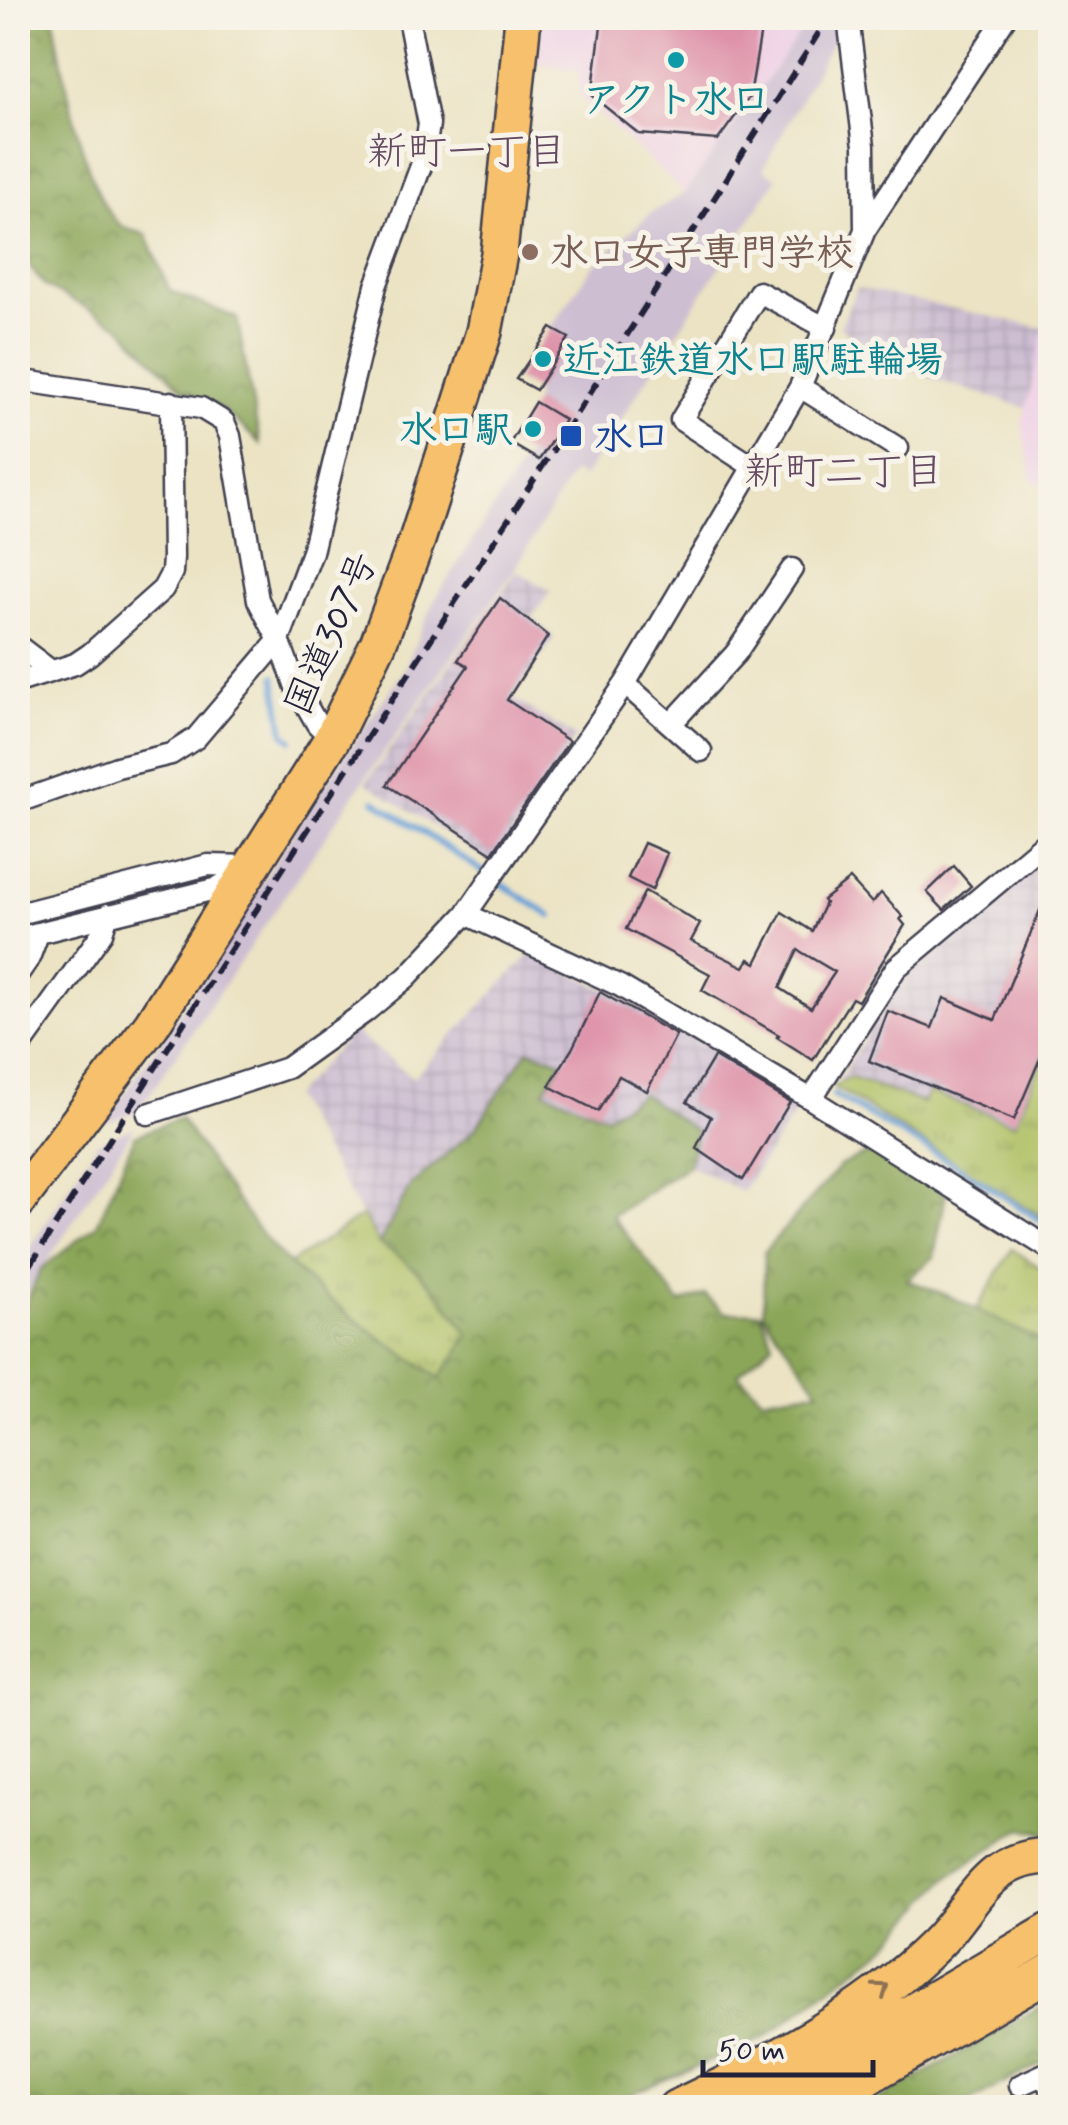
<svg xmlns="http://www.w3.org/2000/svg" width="1068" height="2125" font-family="Mynerve,'Klee One',sans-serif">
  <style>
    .built { fill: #efd0e6 }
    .industrial { fill: url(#industrial-grid) }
    .railway { fill: #cdbed2 }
    .grass { fill: url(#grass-tufts); stroke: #68714f; stroke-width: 2.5 }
    .forest { fill: url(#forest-crowns); stroke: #56644a; stroke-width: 2.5 }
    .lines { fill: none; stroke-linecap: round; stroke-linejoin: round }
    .stream { stroke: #689fd5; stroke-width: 6 }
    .building { fill: #de91a9; fill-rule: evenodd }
    .minor-casing { stroke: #403f4f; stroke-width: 25 }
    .trunk-casing { stroke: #403f4f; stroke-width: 40 }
    .minor { stroke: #fff; stroke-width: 20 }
    .trunk { stroke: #f7c06c; stroke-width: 35 }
    .rail { stroke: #22223b; stroke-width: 6; stroke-dasharray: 15 8; stroke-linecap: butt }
    .oneway { stroke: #8c7154 }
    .culture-dot { fill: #0f9aa8; stroke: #f7f3e8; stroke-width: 4 }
    .education-dot { fill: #8d6e63; stroke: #f7f3e8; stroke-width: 4 }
    .transit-dot { fill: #1a4fb4; stroke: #f7f3e8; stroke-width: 4 }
    .labels { text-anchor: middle; stroke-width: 10; stroke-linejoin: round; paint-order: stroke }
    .culture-label { font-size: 38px; font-weight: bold; fill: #0d838f; stroke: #f7f3e8 }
    .education-label { font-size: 38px; font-weight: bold; fill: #785e54; stroke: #f7f3e8; text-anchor: start }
    .transit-label { font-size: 38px; font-weight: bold; fill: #164399; stroke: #f7f3e8; text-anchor: start }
    .street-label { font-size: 38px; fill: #22223b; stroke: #f7f3e8 }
    .neighbourhood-label { font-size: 40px; fill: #644962; stroke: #f7f3e8 }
  </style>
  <defs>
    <pattern id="industrial-grid" width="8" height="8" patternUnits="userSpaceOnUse" patternTransform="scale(2.5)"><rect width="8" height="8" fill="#cdbed2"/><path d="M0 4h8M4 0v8" fill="none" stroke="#b0a3b5"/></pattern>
    <pattern id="grass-tufts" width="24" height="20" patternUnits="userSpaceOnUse" patternTransform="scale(2.5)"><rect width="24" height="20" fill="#afc063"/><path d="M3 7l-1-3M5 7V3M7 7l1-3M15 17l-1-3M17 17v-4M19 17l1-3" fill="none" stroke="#8e9c53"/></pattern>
    <pattern id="forest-crowns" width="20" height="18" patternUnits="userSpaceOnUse" patternTransform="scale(2.5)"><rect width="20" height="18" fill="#8ba659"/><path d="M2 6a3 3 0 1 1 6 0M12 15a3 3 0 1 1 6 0" fill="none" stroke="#71874b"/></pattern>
  </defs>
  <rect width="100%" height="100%" fill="#f7f3e8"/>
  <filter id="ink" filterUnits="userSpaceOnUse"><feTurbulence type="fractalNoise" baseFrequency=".01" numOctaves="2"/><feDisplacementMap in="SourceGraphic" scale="20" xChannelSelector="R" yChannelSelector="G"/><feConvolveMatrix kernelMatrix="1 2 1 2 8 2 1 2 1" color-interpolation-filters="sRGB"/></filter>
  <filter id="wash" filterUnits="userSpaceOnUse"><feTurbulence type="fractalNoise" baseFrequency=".0048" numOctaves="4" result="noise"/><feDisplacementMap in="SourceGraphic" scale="40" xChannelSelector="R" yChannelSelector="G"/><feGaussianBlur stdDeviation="2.25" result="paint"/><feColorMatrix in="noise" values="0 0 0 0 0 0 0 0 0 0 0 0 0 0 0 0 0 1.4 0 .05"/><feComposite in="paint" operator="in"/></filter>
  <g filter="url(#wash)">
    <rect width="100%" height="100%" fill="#ebe3c3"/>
    <path class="built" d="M533 18H811L685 193 580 96 578 71 528 60Z
      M1050 295V490L1032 479 1022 424Z"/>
    <path class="industrial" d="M857 288 1044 328 1026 408 928 377 871 349 840 327Z
      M517 571 551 591 532 617 554 638 512 698 576 737 493 864 366 783Z
      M1050 853V1215L839 1080 904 974Z
      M530 954 614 993 803 1102 742 1191 689 1165 696 1131 606 1117 543 1091 528 1050 475 1129 411 1185 379 1244 292 1097 353 1031 413 1078Z"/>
    <path class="railway" d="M811 18H845L763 169 777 178 583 478 573 472 513 572 369 773 138 1111 105 1123 179 1013 305 814 404 670 434 601 528 454 510 443 533 405 536 390 516 379 592 267 652 212 685 193Z
      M135 1127 18 1306V1266L98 1142Z"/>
    <path class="grass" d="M1049 1044 1050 1222 833 1086 850 1077 923 1103 929 1092 1015 1124Z
      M363 1215 379 1244 403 1257 434 1285 470 1335 441 1379 359 1325 289 1264Z
      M1012 1249 1050 1274V1350L974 1314Z"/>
    <path class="forest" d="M18 18H54C61 61 86 206 124 227 130 231 139 232 146 234L170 291 237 318 260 443 221 408 183 390 120 326 45 286 18 253Z
      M528 1050 562 1061 544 1091 606 1116 642 1094 696 1131 689 1165 612 1216 680 1303 705 1295 725 1313 760 1312 773 1343 738 1374 763 1398 819 1390 763 1314 764 1252 841 1165 877 1149 946 1194 934 1257 907 1280 949 1296 1050 1346V1835L1022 1828 948 1877 887 1946 763 2039 600 2107 18 2108V1321L41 1269 97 1225 135 1136 180 1118C215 1168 248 1224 292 1267 338 1310 388 1344 440 1378L469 1335C443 1298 420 1266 379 1244L411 1185 475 1129Z
      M1050 2001V2059L959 2107 864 2108Z"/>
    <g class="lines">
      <path class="stream" d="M275 676 284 733 292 740
        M375 801 551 916
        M834 1095 960 1168 1050 1227"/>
    </g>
    <g id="blocks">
      <path class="building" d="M602 18H763L750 96 718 140 639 134 592 96Z
        M551 328 569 338 536 390 516 379Z
        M535 402 565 420 539 460 510 443Z
        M500 598 548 636 507 700 569 741 492 853 387 785 468 666 458 660Z
        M644 843 667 853 652 890 628 878Z
        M954 866 971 886 944 910 927 892Z
        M850 879 872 903 881 893 903 917 900 919 905 925 858 1001 852 998 813 1060 777 1037 779 1035 702 990 710 974 626 929 645 891 700 924 691 941 744 967 749 959 756 963 782 912 812 931 825 903 823 900ZM798 950 835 972 811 1008 780 988Z
        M1050 886V1035L1014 1120 869 1061 888 1011 932 1028 944 998 995 1020Z
        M600 992 676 1035 647 1091 619 1076 598 1111 549 1086 572 1049Z
        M714 1057 790 1102 743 1180 696 1148 711 1117 687 1102Z"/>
    </g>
  </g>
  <g filter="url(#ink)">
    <use href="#blocks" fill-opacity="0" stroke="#403f4f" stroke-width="2.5"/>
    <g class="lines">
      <defs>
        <path id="minor" d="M848 18 864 146 865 230
          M18 380 201 408 224 422 230 436 258 600 279 640 296 687 317 724 332 739
          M800 387 898 448
          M752 466 681 420 759 292 826 328
          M18 646 51 671
          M18 682 75 664 90 654 163 589 172 572 173 557 171 402
          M625 684 701 751
          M671 724 736 653 792 569
          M18 802 117 767 171 754 196 738 279 640 312 552 376 286 424 158 429 124 408 18
          M18 914 208 865 251 866
          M466 914 620 986 811 1099 1050 1249
          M18 938 215 889 238 875
          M18 974 29 958 38 934
          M18 1050 102 933 108 914
          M811 1099 896 968 1050 839
          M148 1114 287 1068 365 1012 407 977 466 914 625 684 800 387 865 230 1005 18
          M1020 2085 1044 2074 1050 2088"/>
        <path id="trunk" d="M18 1201 152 1024 332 739 378 644 417 540 484 332 499 254 523 18
          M676 2108C767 2065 863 2016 935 1945 975 1906 985 1857 1050 1856
          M749 2108 1050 1931
          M813 2108 1050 1972"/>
      </defs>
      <use href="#minor" class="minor-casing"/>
      <use href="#trunk" class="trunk-casing"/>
      <use href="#minor" class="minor"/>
      <use href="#trunk" class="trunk"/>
      <path class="rail" d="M18 1285C284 860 562 443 828 18"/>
    </g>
    <defs><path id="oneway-chevron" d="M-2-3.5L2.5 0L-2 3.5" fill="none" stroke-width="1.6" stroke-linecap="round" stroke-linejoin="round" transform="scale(2.5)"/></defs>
    <use class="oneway" href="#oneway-chevron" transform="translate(882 1989) rotate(-36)"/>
  </g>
  <g class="culture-dot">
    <circle cx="676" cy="60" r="10"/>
    <circle cx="543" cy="359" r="10"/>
    <circle cx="533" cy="429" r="10"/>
  </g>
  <circle class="education-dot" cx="530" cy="252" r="10"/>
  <rect class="transit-dot" x="559" y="424" width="24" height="24" rx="5"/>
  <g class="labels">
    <g class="culture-label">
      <text x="676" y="112">アクト水口</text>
      <text x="563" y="372" text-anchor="start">近江鉄道水口駅駐輪場</text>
      <text x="513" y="442" text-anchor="end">水口駅</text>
    </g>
    <g class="education-label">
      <text x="550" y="265">水口女子専門学校</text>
    </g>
    <g class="transit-label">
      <text x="594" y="449">水口</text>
    </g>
    <g class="street-label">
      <text transform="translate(330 633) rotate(-66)" y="13">国道307号</text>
    </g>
    <g class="neighbourhood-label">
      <text x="467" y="164">新町一丁目</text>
      <text x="844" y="484">新町二丁目</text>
    </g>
  </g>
  <rect width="1068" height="2125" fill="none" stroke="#f7f3e8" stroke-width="60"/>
  <path d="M703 2060v15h170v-15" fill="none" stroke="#22223b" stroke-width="5"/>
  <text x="718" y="2060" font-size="30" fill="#22223b" stroke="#f7f3e8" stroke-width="8" paint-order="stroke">50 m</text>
</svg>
